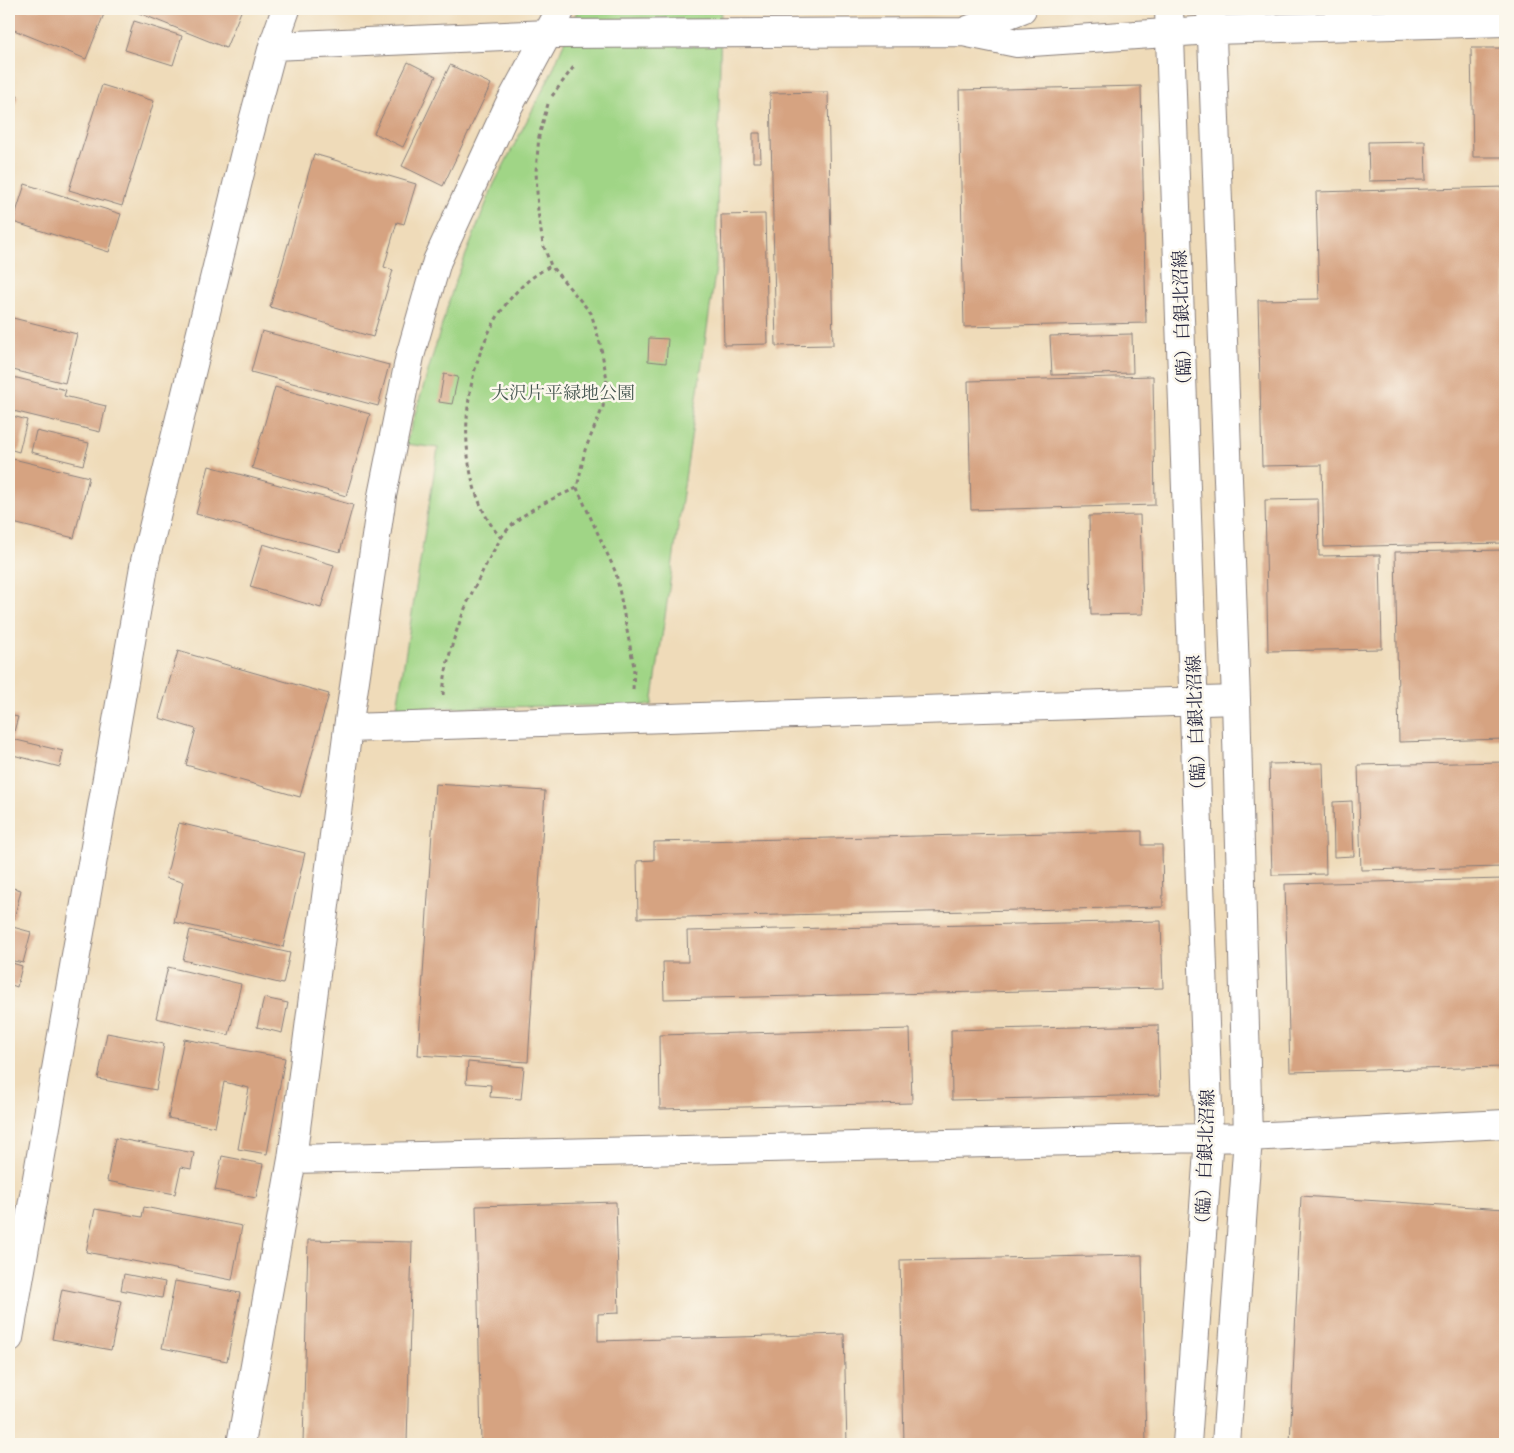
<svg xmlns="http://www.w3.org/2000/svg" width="1514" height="1453" font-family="'Gentium Book Plus','Noto Serif JP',serif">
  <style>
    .green { fill: #a0d586; stroke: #617c60 }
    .building { fill: #d6a381 }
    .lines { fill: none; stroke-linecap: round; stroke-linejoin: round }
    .minor-casing { stroke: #887e7a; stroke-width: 30 }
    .path { stroke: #887e7a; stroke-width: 3; stroke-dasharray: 4 4; stroke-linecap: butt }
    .minor { stroke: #fff; stroke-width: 28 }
    .labels { text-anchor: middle; stroke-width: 5; stroke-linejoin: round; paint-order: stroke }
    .street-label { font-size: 18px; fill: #22223b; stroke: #fbf7ec }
    .park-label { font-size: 18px; fill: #485852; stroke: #fbf7ec }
  </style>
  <rect width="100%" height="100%" fill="#fbf7ec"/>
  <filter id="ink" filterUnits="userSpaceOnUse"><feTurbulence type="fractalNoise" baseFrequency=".02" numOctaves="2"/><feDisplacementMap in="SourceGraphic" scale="10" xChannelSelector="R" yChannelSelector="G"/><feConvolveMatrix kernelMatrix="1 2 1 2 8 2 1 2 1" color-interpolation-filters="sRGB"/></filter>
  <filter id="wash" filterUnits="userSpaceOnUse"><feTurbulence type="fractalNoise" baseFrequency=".0096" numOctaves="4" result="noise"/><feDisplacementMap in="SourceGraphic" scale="20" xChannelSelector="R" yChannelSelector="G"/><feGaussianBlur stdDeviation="1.12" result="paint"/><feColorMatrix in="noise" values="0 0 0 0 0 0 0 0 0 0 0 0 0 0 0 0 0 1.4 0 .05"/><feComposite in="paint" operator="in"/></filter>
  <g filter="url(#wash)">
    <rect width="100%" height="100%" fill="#efdbb9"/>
    <path class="green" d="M578 9H721L716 267 652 705 397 708 438 448 406 444 454 285 493 186 551 74Z"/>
    <g id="blocks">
      <path class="building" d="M9 9H106L86 59 9 28Z
        M129 9H242L226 48Z
        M134 21 182 36 173 65 125 50Z
        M1471 48H1505V157H1473Z
        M408 62 436 76 403 147 374 133Z
        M450 65 491 84 443 186 402 166Z
        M102 85 154 101 122 206 69 190Z
        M1141 86 1146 323 964 327 959 90Z
        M828 92 833 345 776 346 770 93Z
        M9 93 18 96 9 122Z
        M753 133H760L761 162H753Z
        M1425 141 1426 180 1369 181 1368 142Z
        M314 154 416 184 404 224 397 222 384 267 393 270 373 337 270 307Z
        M25 184 121 214 109 252 13 222Z
        M1505 187V543L1324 547 1322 465 1262 466 1258 300 1319 299 1316 192Z
        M765 214 768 344 724 345 721 215Z
        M9 317 77 334 65 383 9 369Z
        M262 331 389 365 378 406 251 372Z
        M1132 334 1133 373 1052 375 1050 336Z
        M649 338 668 339 666 363 648 361Z
        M444 374 458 377 452 404 439 402Z
        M9 376 66 390 64 396 106 406 100 432 9 410Z
        M1153 376 1155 505 971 510 968 381Z
        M275 387 370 414 346 496 252 468Z
        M9 415 27 420 19 452 9 449Z
        M36 431 89 443 83 465 31 452Z
        M9 458 89 477 74 538 9 522Z
        M209 466 353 505 340 552 196 514Z
        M1318 499 1319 556 1380 555 1382 649 1268 651 1265 500Z
        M1140 515 1143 614 1091 615 1089 516Z
        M263 544 334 565 321 608 250 587Z
        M1505 550V739L1399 742 1395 552Z
        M9 603 14 604 9 620Z
        M178 651 329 694 300 797 186 765 196 729 159 718Z
        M9 715 18 717 12 739 63 751 60 767 9 754Z
        M1505 762V867L1361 870 1358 765Z
        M1323 763 1326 874 1272 875 1269 764Z
        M435 784 545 791 528 1062 418 1055Z
        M1352 801 1354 856 1334 857 1333 802Z
        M179 823 305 853 283 947 174 922 183 882 166 878Z
        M1142 831V845H1162L1163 907 638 918 637 861 654 860V842Z
        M1505 879V1067L1290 1072 1285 884Z
        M9 887 21 890 14 919 9 918Z
        M1161 921 1163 988 664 999 663 962H688L687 931Z
        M9 926 31 932 23 963 9 960Z
        M190 930 290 953 283 984 183 960Z
        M9 962 22 966 17 987 9 984Z
        M168 967 241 984 229 1035 156 1018Z
        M264 998 288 1003 282 1033 257 1027Z
        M1158 1025 1160 1095 952 1100 951 1030Z
        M910 1029 912 1103 660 1109 659 1035Z
        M107 1033 164 1044 156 1090 98 1079Z
        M184 1039 285 1058 267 1154 238 1149 249 1088 224 1082 215 1127 168 1118Z
        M468 1062 524 1067 521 1099 490 1097 491 1085 466 1083Z
        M115 1138 194 1153 191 1169 181 1167 175 1194 107 1181Z
        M222 1156 263 1164 256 1198 215 1190Z
        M1301 1196 1505 1209V1444H1290Z
        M616 1202 619 1313 598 1314V1341L844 1334 847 1444H481L476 1206Z
        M144 1207 242 1226 232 1280 86 1252 95 1209 142 1217Z
        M308 1240 412 1242 407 1444H303Z
        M1142 1255 1146 1444H904L900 1260Z
        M124 1274 165 1282 162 1298 121 1290Z
        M175 1281 240 1293 227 1361 162 1348Z
        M62 1289 121 1301 111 1350 52 1339Z"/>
    </g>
  </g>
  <g filter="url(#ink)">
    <use href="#blocks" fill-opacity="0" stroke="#887e7a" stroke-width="1"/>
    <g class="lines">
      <defs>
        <path id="minor" d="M1022 9 963 32 1017 43 1211 30 1505 22
          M1169 9 1209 1137 1187 1444
          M1211 9 1236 700 1248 1137 1226 1444
          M273 46 549 34 963 32
          M348 728 1236 700
          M292 1159 1248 1137 1505 1124
          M9 1338 145 561 249 136 273 46 286 9
          M241 1444 292 1159 348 728 382 496 410 356 437 261 508 107 561 9"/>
      </defs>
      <use href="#minor" class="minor-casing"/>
      <path class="path" d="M552 96 575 65
        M548 104 539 136 536 171 538 212 543 244 551 266 591 313 600 343 607 379 603 407 585 450 577 488 616 573 634 667 633 690
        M501 538C518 513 549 500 577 488
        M443 695C447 639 473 586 501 538 439 467 464 308 551 266"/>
      <use href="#minor" class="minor"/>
    </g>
  </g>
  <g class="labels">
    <g class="street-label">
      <text transform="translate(1182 322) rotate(-92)" y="6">（臨）白銀北沼線</text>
      <text transform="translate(1196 727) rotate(-92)" y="6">（臨）白銀北沼線</text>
      <text transform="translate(1205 1161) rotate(-88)" y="6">（臨）白銀北沼線</text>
    </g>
    <g class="park-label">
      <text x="563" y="399">大沢片平緑地公園</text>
    </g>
  </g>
  <rect width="1514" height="1453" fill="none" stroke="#fbf7ec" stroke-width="30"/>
</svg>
